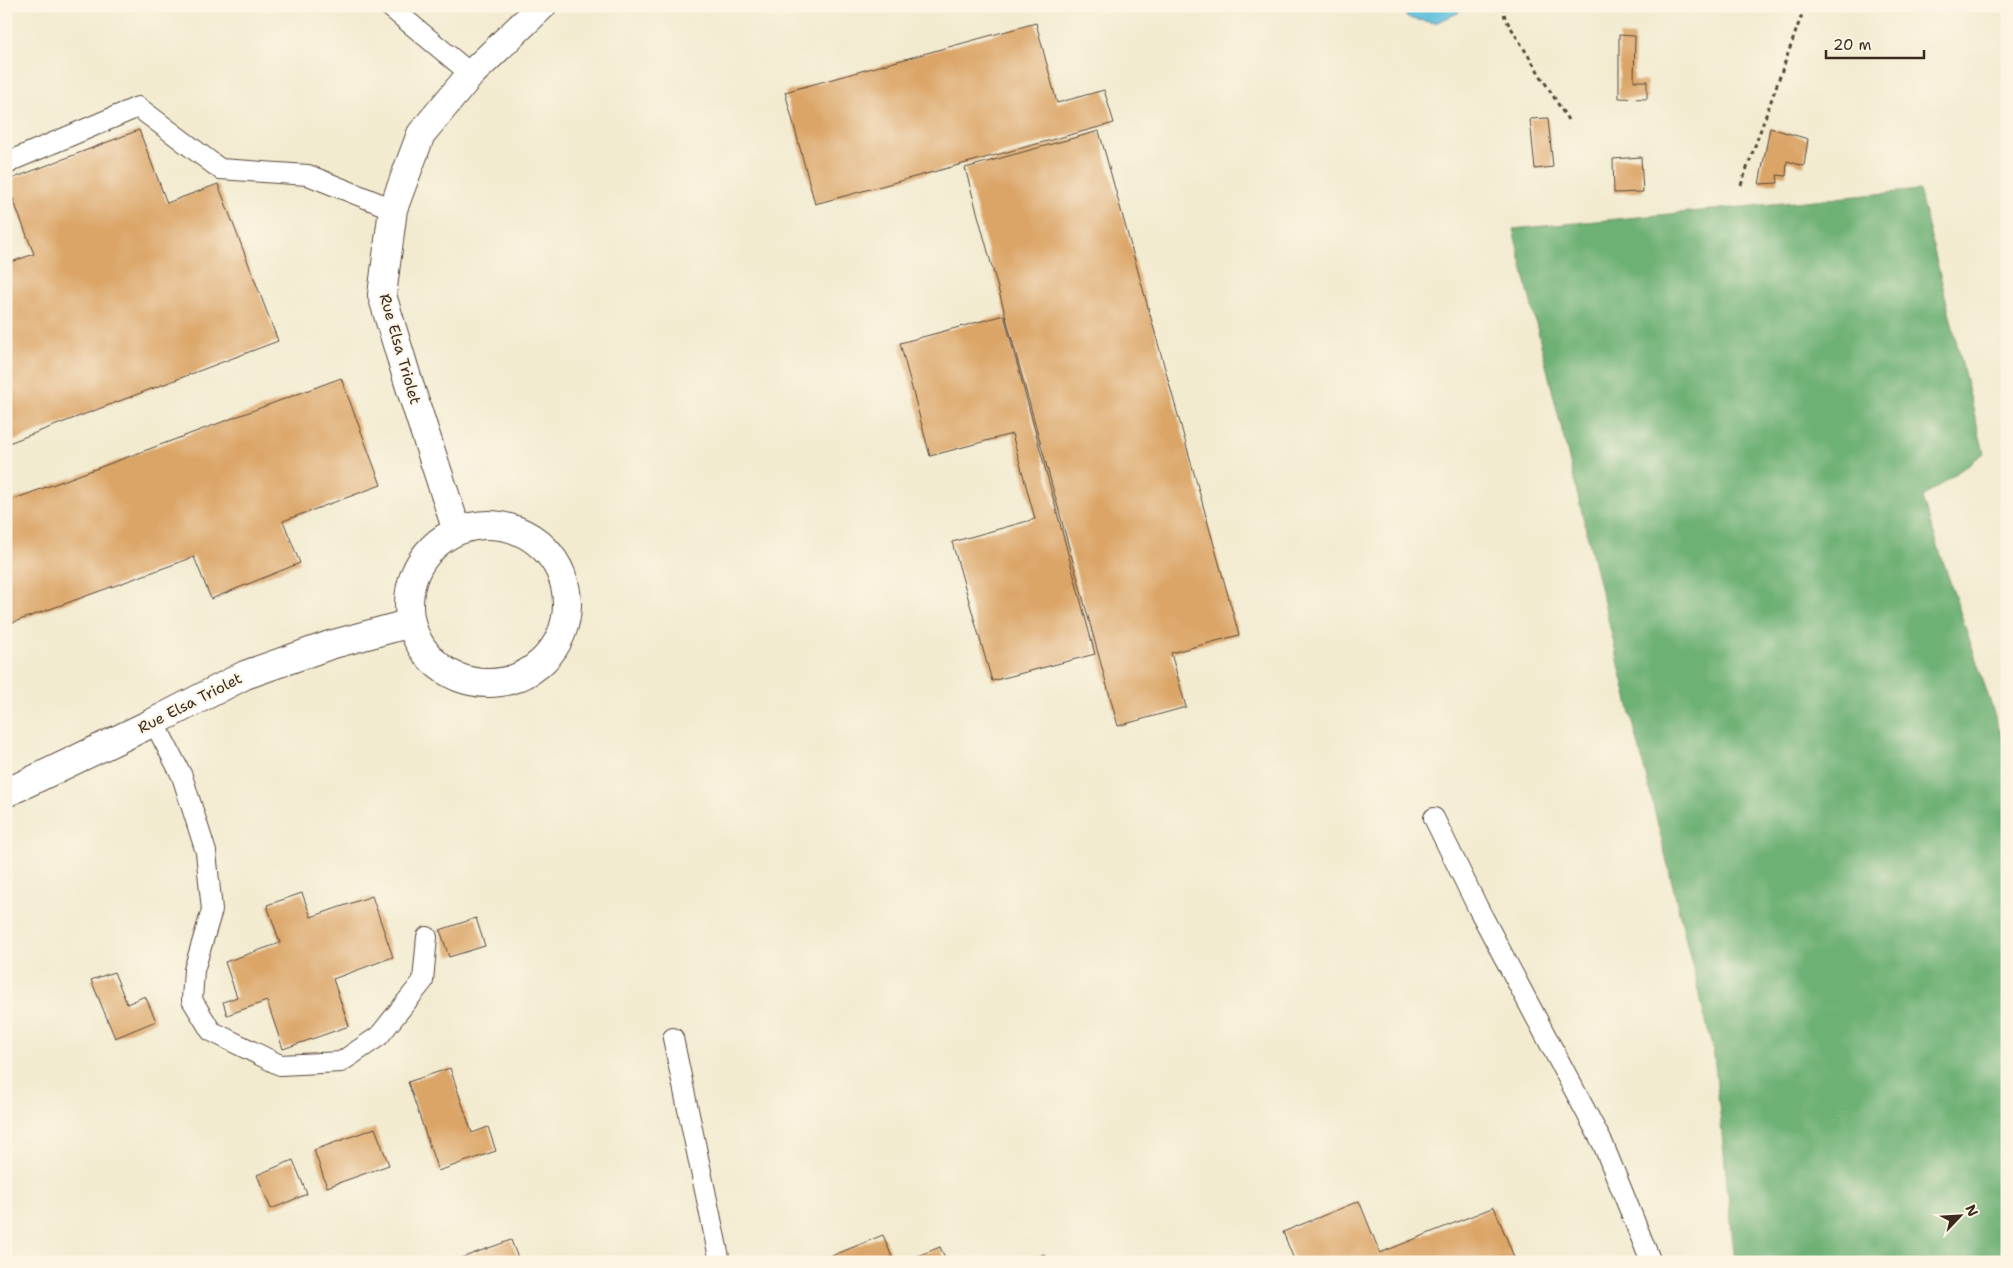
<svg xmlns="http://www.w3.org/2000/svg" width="2013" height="1268" viewBox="0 0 2013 1268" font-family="'Shantell Sans',sans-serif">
<rect width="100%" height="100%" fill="#fcf5e5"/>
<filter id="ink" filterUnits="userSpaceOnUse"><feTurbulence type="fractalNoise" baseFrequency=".02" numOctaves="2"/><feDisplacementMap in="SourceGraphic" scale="10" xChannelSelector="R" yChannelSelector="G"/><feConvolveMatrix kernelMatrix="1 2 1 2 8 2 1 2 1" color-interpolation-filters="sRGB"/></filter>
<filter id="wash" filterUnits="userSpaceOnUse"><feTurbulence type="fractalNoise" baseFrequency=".0096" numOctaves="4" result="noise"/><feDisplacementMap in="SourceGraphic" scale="20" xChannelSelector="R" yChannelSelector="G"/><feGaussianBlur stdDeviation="1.12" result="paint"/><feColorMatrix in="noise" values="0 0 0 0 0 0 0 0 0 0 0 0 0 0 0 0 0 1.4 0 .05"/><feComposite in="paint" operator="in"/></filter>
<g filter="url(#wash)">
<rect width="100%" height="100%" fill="#f2ebd0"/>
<path fill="#6eb175" stroke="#546e4a" d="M1919,190l65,263 -62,45 85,254v510h-272l-21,-207 -201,-826z"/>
<path fill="#5dbfdb" stroke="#4c747c" d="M1403,6h59l-4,7 -23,10 -28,-5z"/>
<g id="blocks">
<path fill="#dba568" d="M1036,23l21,80 47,-13 10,33 -299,81 -30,-112z
M1619,35l16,1 -1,45h13v18l-28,-1z
M1548,118l5,49 -18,2 -5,-50z
M1770,128l38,11 -4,27 -17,-5 -1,15 -9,-1 1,8 -19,1z
M139,130l28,73 51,-19 60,157 -272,103v-180l28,-10 -28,-73z
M1099,131l140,504 -68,18 15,54 -68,19 -153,-558z
M1641,157l2,35 -29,1 -1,-34z
M1004,315l91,339 -103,27 -40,-139 83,-23 -23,-85 -82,22 -30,-113z
M341,378l40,107 -98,36 17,42 -89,36 -17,-42 -188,68v-123z
M302,893l9,24 61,-21 21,61 -60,22 16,47 -66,23 -16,-48 -40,14 -4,-13 14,-5 -12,-35 55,-19 -13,-38z
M476,918l9,28 -36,11 -9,-27z
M114,972l13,32 18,-8 11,25 -41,17 -24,-58z
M450,1068l22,65 16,-6 8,24 -58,20 -30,-89z
M375,1128l14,37 -62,22 -13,-37z
M293,1160l14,34 -36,15 -14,-34z
M1359,1201l21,52 114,-46 22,55h-221l-12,-30z
M883,1235l11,27h-77z
M511,1240l7,18 -9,4h-46l-2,-4z
M940,1247l7,15h-44z
M1044,1254l4,8h-24z"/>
</g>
</g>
<g filter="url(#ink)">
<use href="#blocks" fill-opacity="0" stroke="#564739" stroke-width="1"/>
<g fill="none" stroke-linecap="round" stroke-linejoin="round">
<g stroke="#564739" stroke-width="22">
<path id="service" d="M389,6l82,68
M6,165l9,-6 123,-52 82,62 88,6 85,34
M154,722l28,54 24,76 6,58 -18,60 -2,30 19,31 69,34 61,-3 38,-26 44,-55 4,-44
M1434,818l44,90 125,236 48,118
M673,1038l47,224"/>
</g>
<g stroke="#564739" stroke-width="30">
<path id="minor" d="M409 604a79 79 0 1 1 158 0a79 79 0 1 1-158 0Z
M457,531l-48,-147 -27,-89 11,-86 28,-75 50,-60 71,-68
M6,793l148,-71 91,-47 85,-30 81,-22"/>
</g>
<path stroke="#564739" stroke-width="3" stroke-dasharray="4 4" stroke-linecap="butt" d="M1503,6l2,12 63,102
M1741,185l64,-179"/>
<use href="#service" stroke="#fff" stroke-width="20"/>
<use href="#minor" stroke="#fff" stroke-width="28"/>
</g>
</g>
<g text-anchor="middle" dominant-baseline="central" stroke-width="4" stroke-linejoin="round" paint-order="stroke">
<g font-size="15" fill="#3b2a1e" stroke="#fcf5e5">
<text transform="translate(400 349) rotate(74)">Rue Elsa Triolet</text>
<text transform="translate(190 703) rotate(-27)">Rue Elsa Triolet</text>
</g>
</g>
<rect width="2013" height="1268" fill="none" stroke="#fcf5e5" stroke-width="25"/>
<g transform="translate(1960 1216) rotate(65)" stroke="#fcf5e5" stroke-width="4" paint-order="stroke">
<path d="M0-4L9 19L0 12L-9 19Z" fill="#3b2a1e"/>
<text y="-8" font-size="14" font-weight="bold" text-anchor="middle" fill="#3b2a1e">N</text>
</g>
<path d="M1826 50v8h98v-8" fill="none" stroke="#3b2a1e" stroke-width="2.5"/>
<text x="1833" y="50" font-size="15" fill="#3b2a1e" stroke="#fcf5e5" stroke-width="4" paint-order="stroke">20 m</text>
</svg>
